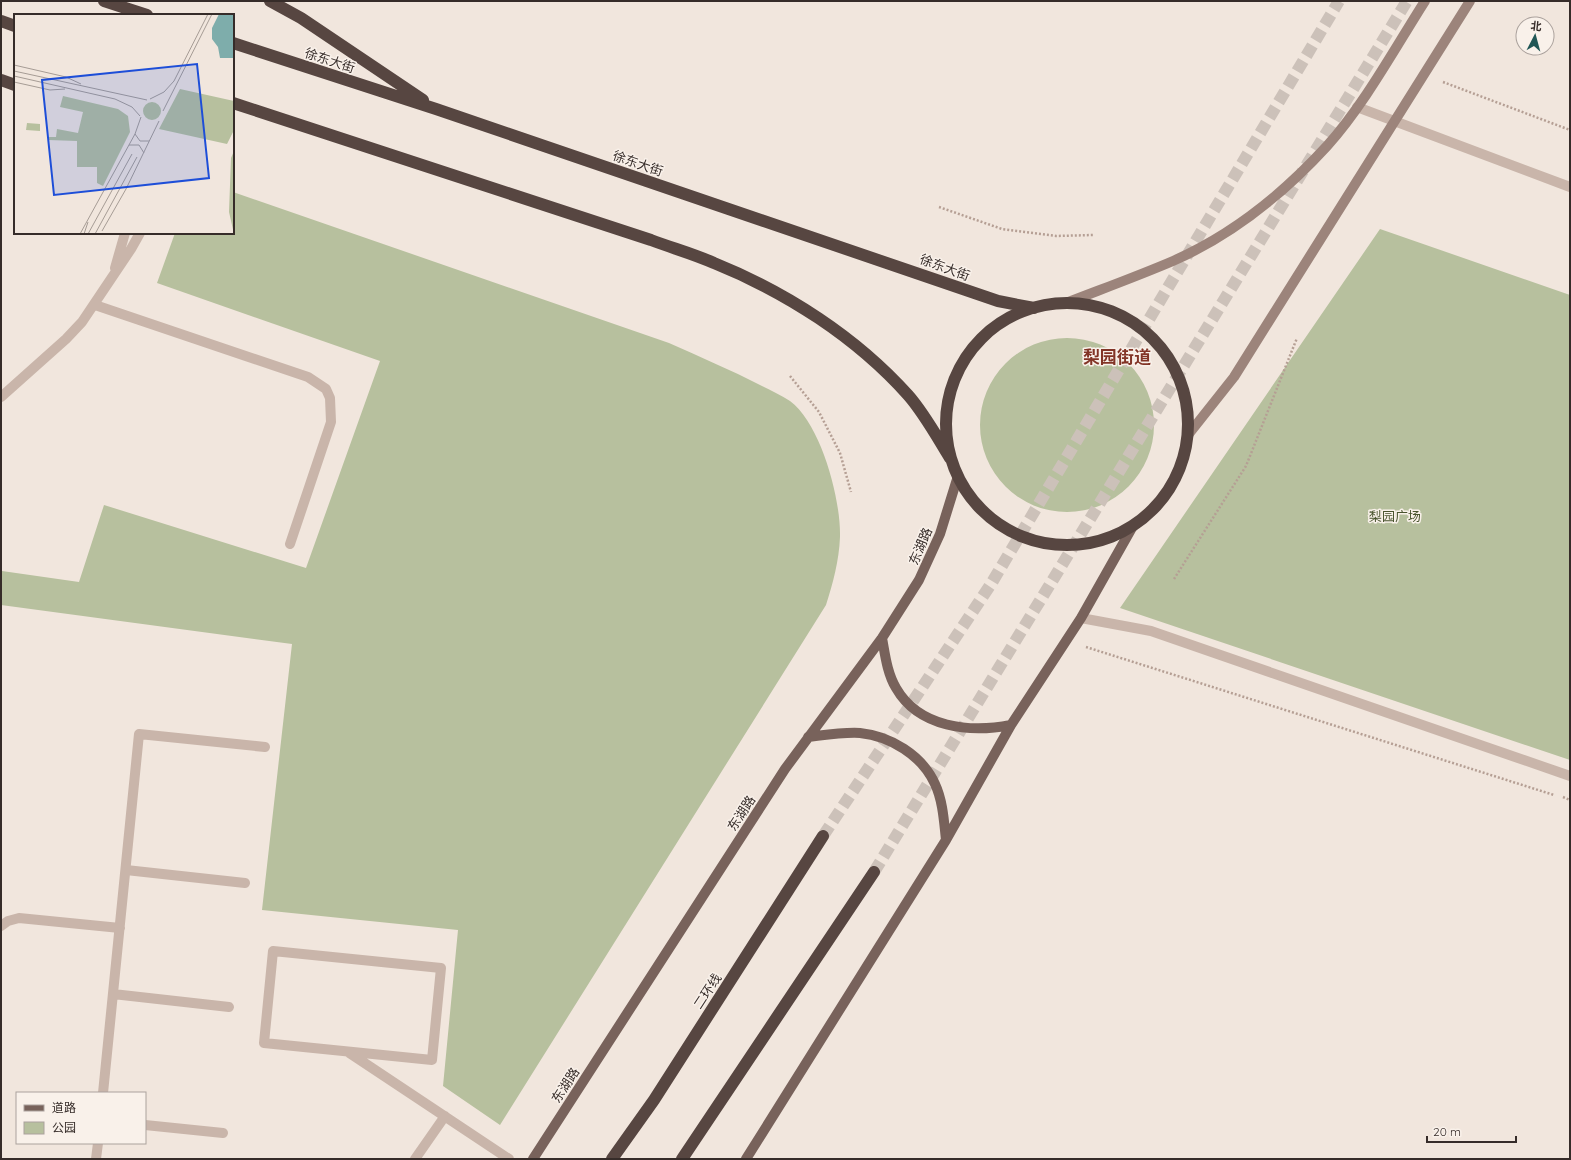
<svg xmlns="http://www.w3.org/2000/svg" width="1571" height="1160" viewBox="0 0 1571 1160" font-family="Quicksand,'Noto Sans SC',sans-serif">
<rect width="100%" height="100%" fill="#f1e6dd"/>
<path fill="#b7c09e" d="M233,192l436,151c31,14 62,27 91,42 10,5 21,10 30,16 31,23 51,98 50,136 -1,24 -7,46 -14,68l-326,520 -57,-39 15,-156 -196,-20 30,-266 -291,-39 1,-34 77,11 25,-77 202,63 74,-207 -223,-78 18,-50h58z
M1380,229l190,66v465l-450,-152z
M980 425a87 87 0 1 1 174 0a87 87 0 1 1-174 0Z"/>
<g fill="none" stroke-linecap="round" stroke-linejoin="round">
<path stroke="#ccc1b9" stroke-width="12" stroke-dasharray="12 6" stroke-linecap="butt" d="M823,836l168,-252 348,-583
M874,872l533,-871"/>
<path stroke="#b59f94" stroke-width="2.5" stroke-dasharray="2 2" stroke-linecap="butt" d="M1443,82l127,48
M939,207l63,22 54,7 37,-1
M790,376l29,36 21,41 11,39
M1174,579l72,-113 51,-128
M1086,647l468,148
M1563,797l7,3"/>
<path stroke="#c9b5aa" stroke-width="10" d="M115,268l10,-35
M95,305l213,72 18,12 4,9 1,24 -41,122
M1,397l65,-58 16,-17 49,-73 9,-16
M126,870l119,13
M1,926l7,-5 11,-3 101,10
M273,951l168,17 -9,92 -168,-17z
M113,994l116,13
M348,1052l161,107
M103,1093l36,-359 126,13
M145,1125l78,8
M96,1159l2,-16
M415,1159l30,-43"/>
<path stroke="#c9b5aa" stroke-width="10" d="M1357,107l213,80
M1081,618l70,13 419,145"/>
<path stroke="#9c847b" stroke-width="10" d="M1066,303c36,-14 72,-27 107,-42 59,-26 111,-68 154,-115 37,-41 68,-98 98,-145
M1188,435l46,-58 236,-376"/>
<path stroke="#78625b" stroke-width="10" d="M882,638c3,16 5,35 14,50 23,40 74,45 115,37
M808,737c17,-2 35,-5 52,-4 30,3 62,22 75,51 8,17 9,38 11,56
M533,1159l252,-390 97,-131 37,-58 21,-46 18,-58
M746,1159l200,-319 65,-115 70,-107 52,-92"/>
<path stroke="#574641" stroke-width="12" d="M104,1l43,14
M270,1l31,17 122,82
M1,21l14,5
M233,43l203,66 562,192 36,7
M1,80l14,5
M233,103l418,137c21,8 43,14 63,23 72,29 142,74 194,132 16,18 29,42 42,63
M946 424a121 121 0 1 1 242 0a121 121 0 1 1-242 0Z
M612,1159l42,-59 169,-264
M682,1159l192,-287"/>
</g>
<g text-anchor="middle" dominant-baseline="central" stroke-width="3" stroke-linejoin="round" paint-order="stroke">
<g font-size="13" fill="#362c29" stroke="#f9f1ea">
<text transform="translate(330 60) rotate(18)">徐东大街</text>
<text transform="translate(638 163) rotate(19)">徐东大街</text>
<text transform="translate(945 267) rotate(20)">徐东大街</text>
<text transform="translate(920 546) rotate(-67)">东湖路</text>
<text transform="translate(741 813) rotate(-57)">东湖路</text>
<text transform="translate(707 991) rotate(-57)">二环线</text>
<text transform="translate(565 1085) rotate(-57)">东湖路</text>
</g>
<g font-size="13" fill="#49542e" stroke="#f9f1ea">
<text x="1395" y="516">梨园广场</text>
</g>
<g font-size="17" font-weight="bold" fill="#823426" stroke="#f9f1ea">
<text x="1117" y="356">梨园街道</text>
</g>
</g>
<g transform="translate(14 14)">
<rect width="220" height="220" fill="#f1e6dd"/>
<path d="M166,75l54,12v29l-7,14 -68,-15zM49,82l55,13 10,7 2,16 -27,54 -6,-3v-16h-20v-26l-29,-1v-3h8l1,-8 21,4 5,-21 -23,-5zM129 97a9 9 0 1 1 18 0a9 9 0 1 1-18 0ZM13,109l13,1v7l-14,-1zM220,137v83l-5,-22 2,-54z" fill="#b7c09e"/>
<path d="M205,0h15v44h-14l-2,-11 -6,-8v-11z" fill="#7eadab"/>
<path fill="none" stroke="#a69c95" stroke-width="1" d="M0,51l52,12 15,7M0,57l133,29M0,62l101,23 17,8 8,9M0,68l36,8 15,-1M136,85l14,-7 10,-11 34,-67M149,97l49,-97M121,120l5,7h9M115,131h10l5,8M88,217l24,-42 33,-68M66,220l55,-100 6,-17M70,220l4,-12M74,220l44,-80M81,220l42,-77"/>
<path fill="#1d4ed8" fill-opacity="0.15" stroke="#1d4ed8" stroke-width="2" d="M183,50l12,114 -155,17 -12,-115z"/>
<rect width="220" height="220" fill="none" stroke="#362c29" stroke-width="2"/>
</g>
<rect width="1571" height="1160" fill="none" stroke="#362c29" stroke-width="4"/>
<rect x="16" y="1092" width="130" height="52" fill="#f9f1ea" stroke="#aba29d"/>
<rect x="24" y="1105" width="20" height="6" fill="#78625b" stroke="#aba29d"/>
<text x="52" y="1112" font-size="12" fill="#362c29">道路</text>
<rect x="24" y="1122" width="20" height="12" fill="#b7c09e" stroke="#aba29d"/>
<text x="52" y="1132" font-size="12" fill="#362c29">公园</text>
<g transform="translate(1535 36) rotate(6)"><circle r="19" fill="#f9f1ea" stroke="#aba29d"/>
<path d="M0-3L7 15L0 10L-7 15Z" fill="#205655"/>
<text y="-6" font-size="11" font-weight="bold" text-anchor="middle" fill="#362c29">北</text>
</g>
<path d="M1427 1136v6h89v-6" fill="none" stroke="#362c29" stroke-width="2"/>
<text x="1433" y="1136" font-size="12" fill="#362c29" stroke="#f9f1ea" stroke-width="3" paint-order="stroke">20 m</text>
</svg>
